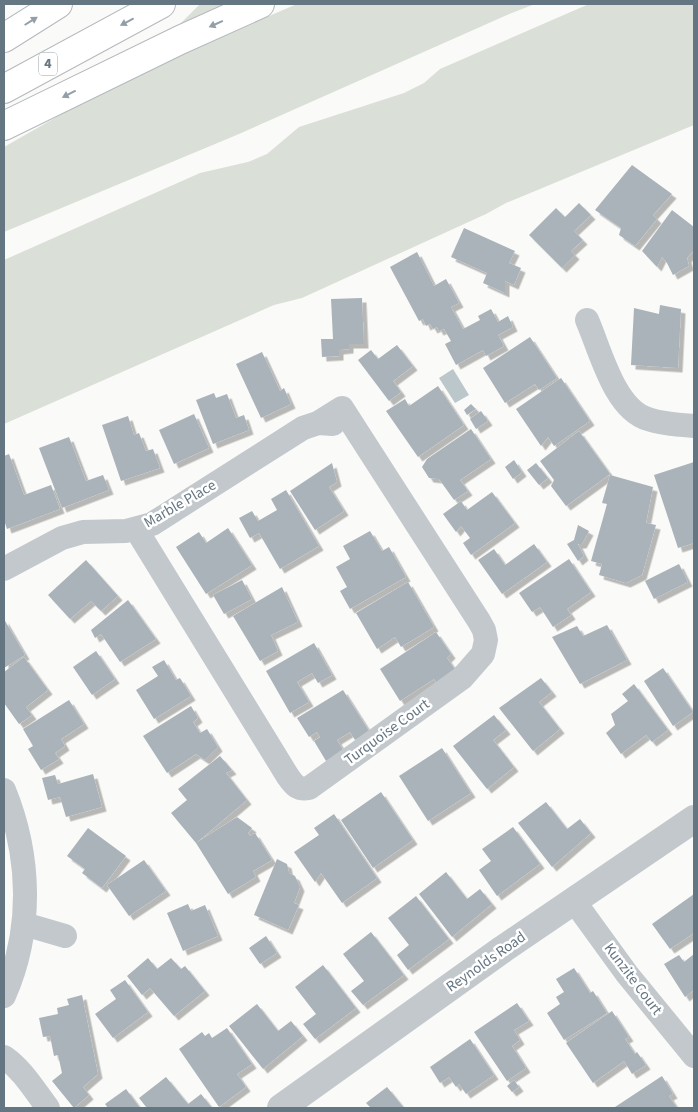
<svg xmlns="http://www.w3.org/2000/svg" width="698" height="1112" viewBox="0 0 698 1112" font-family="'Source Sans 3',sans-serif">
<defs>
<filter id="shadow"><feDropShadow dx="4.5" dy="4.5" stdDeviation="0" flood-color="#0004"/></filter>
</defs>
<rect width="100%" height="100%" fill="#fafaf8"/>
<path fill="#dadfd7" d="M200,4h46l-71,25z
M297,4h238l-28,11 -268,119 -235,98v-85l121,-69z
M589,4h105v121l-188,78 -20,11 -184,84 -28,7 -270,119v-164l196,-87 48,-11 19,-8 32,-27 105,-34 20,-10 16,-14z"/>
<path fill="#bbc7cb" d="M453,369l16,26 -14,8 -16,-25z"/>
<path fill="#aab3b9" filter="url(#shadow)" d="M632,165l40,29 -19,21 4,4 -22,27 -16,-11 2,-7 -26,-18z
M579,203l12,12 -17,16 9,9 -12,11 4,4 -13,13 -33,-33 27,-27 9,9z
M672,210l22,17v23l-7,8 2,8 -16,9 -6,-12 -5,-6 -5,10 -15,-16z
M464,228l51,23 -6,12 12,5 -7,17 -9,-4v12l-22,-10 4,-10 -36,-16z
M417,252l17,34 12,-7 13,24 -8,4 12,22 17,-9 -2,-4 13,-7 7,13 10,-6 5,11 -15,8 6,11 -18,10 -3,-6 -27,15 -11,-21 6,-3 -7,-12 -5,2 -2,-4 -4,2 -3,-5 -4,2 -3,-7 -4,2 -29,-54z
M362,298l2,46h-15v5l-10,1v6l-17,1 -1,-18h12l-2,-40z
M660,305l21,4 -3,59 -47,-3 3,-57 25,6z
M530,337l27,41 -18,12 -4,-6 -30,19 -22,-35z
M397,345l16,21 -20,15 8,11 -12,9 -31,-41 13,-10 7,9z
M262,352l18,39 4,-3 7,16 -30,14 -25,-54z
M561,378l29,43 -36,25 -6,-9 -7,9 -25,-37z
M438,386l26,39 -46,32 -32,-46 19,-12 4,7z
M214,393l2,5 11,-4 9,24 8,-3 5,15 -36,14 -17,-44z
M471,404l5,5 -9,6 -3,-5z
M481,411l7,10 -12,8 -6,-10z
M194,414l15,34 -35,16 -15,-34z
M128,416l6,19 5,-2 7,18 7,-2 7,19 -39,13 -19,-56z
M471,429l20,30 -31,21 8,11 -14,9 -15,-21 -10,-1 -7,-11 5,-8z
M579,431l31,43 -44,32 -15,-20 3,-6 -14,-19z
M69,437l17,44 17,-6 6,15 -47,18 -23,-60z
M9,454l15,41 27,-10 9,24 -53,20 -3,-9v-64z
M514,460l8,12 -9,7 -8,-12z
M694,462v81l-16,5 -24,-73z
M332,463l5,19 -8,5 15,24 -29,19 -25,-39z
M536,463l12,15 -9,7 -12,-15z
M610,475l43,12 -7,36 10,2 -14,50 -16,8 -27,-8 3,-11 -11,-3 16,-57 -5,-1z
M286,490l33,56 -39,23 -21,-36 -9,5 -11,-20 13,-7 6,10 19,-11 -6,-11z
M492,492l23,31 -44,32 -8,-12 7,-5 -9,-12 -5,6 -13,-18 18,-13 6,9z
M578,525l11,6 -7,13h-4l6,12 -6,5 -11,-17 7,-4z
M228,528l24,37 -46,29 -30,-47 23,-15 7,11z
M370,531l12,20 7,-4 17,30 -56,32 -10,-18 7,-4 -11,-20 14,-8 -7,-13z
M534,544l13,18 -45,32 -24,-34 16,-11 11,16z
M569,559l22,33 -24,17 4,6 -18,12 -13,-20 -8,5 -13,-19z
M86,560l32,36 -17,15 -10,-10 -21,18 -22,-24z
M679,564l9,18 -34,17 -9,-18z
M242,580l10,19 -28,15 -11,-19z
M408,582l26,45 -33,20 -6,-10 -18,12 -21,-36z
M282,587l16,35 -27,13 7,16 -18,10 -27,-45z
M128,600l28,39 -36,23 -19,-28 -6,4 -4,-8z
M4,619l21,36 -21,13z
M607,625l20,35 -47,24 -28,-47 25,-11 6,10z
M436,632l15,22 -4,4 12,17 -19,13 -6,-9 -34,22 -20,-32z
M314,643l18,32 -14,8 -6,-10 -15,9 12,20 -19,11 -24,-42z
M96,651l19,28 -23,16 -19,-28z
M24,657l24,33 -22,17 6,8 -13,9 -15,-21v-31z
M164,660l12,20 4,-2 11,18 -37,23 -18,-29 22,-14 -6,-9z
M663,668l30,44 -20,14 -29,-45z
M541,678l11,14 -13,10 21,27 -27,22 -34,-43z
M634,684l34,46 -16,12 -6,-7 -25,19 -15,-21 9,-8 -4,-11 17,-13 -6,-7z
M343,690l26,41 -14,9 -5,-8 -13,8 6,10 -17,11 -12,-20 6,-4 -3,-5 -8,5 -12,-19z
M69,700l15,24 -23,15 4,7 -10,7 4,6 -18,11 -13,-21 5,-3 -10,-17z
M191,706l7,12 -5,4 7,11 7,-4 11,18 -13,13 -9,-6 -29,19 -24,-37z
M494,715l12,15 -13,10 21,27 -27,22 -34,-43z
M442,748l29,45 -43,28 -29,-45z
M220,756l12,14 -6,3 21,27 -51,43 41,-26 15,11 -4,5 2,3 5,-3 17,27 -19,11 3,6 -28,17 -32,-51 -25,-30 16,-13 -9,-11z
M93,774l9,33 -36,10 -6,-20 -12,3 -6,-22 13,-3 3,9z
M381,792l32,48 -40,28 -32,-48z
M546,802l21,27 13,-10 11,14 -39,34 -34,-44z
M334,814l43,64 -35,25 -21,-30 -6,9 -21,-30 25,-17 -5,-7z
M513,827l27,37 -43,32 -18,-26 12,-9 -9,-12z
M88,828l38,28 -24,32 -20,-15 3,-4 -18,-13z
M277,859l10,5 2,9 6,3 5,11 -6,16 5,2 -11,25 -34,-15z
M144,860l22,31 -37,25 -22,-31z
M446,872l21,27 13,-10 12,15 -40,33 -33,-43z
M694,894v39l-24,16 -18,-25z
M416,896l33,43 -41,31 -11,-15 12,-10 -21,-27z
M188,904l3,7 14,-6 13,31 -35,15 -16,-38z
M371,932l33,43 -41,30 -12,-14 13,-10 -21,-27z
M266,936l11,17 -17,11 -11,-16z
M694,954v36l-9,7 -21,-33 15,-9 5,7z
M148,958l9,11 14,-11 10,11 4,-3 20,25 -31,25 -24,-28 -8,7 -15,-19z
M323,965l33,43 -41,31 -12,-15 13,-10 -21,-27z
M574,968l16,25 3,-2 14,22 -43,27 -17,-27 13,-9 -4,-7 8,-5 -8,-13z
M125,980l23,32 -35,26 -18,-24 21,-15 -6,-9z
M82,995l16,79 -15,13 6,8 -15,13 -22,-27 10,-8 -4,-18 -4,1 -4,-20 -7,1 -4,-19 19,-4 -1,-6 12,-3 -2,-6z
M517,1003l12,18 -15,9 6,10 -8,6 14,22 -19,13 -33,-49z
M257,1004l21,27 13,-10 12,15 -40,33 -34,-43z
M612,1011l17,26 -4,2 10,15 2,-2 9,13 -14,9 -8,-13 -31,22 -27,-40z
M227,1028l25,36 -15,10 9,13 -27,20 -40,-58 23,-17 3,4 4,-3 3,5z
M470,1039l24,36 -28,19 -7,-10 -3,3 -7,-10 -9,6 -10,-16z
M662,1076l11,18 -4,2 8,12h-61l-1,-1z
M166,1077l22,27 13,-10 11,14h-65l-8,-10z
M514,1080l5,7 -7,5 -5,-6z
M387,1087l17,21h-33l-5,-5z
M126,1089l14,19h-32l-3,-4z"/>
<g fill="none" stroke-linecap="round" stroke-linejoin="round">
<g stroke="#b4b9bd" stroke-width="30">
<path id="motorway" d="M4,38l54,-34
M4,89l157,-85
M4,126l176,-86 80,-36"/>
</g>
<path stroke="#c3c8cc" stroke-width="24" d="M587,320c13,29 27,89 61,99 14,5 32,6 46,7
M136,529l151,246c7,10 10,15 22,13l153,-110 21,-24 3,-14 -2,-10 -5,-9 -137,-213 -24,15
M4,569l58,-31 21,-6 43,-1 26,-7 151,-96 15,-5 15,1
M4,790c27,66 29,140 0,206
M574,901l53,73 67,82
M24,924l41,12
M4,1057c18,12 31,34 44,51"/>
<path stroke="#c3c8cc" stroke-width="28" d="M281,1108l222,-159 191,-130"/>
<use href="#motorway" stroke="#fff" stroke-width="28"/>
</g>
<defs><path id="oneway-solid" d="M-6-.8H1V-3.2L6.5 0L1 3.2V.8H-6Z" transform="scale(1.25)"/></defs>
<g fill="#939fa8">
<use href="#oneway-solid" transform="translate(31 21) rotate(-32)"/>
<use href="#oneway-solid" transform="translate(127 22) rotate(152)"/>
<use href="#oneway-solid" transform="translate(216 24) rotate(156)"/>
<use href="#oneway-solid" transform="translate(69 94) rotate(153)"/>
</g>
<g text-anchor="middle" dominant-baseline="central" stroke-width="5" stroke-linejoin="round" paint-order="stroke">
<rect fill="#fff" stroke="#939fa8" stroke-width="1" x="39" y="52.5" width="18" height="23" rx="4"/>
<g font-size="14" font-weight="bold" fill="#657683">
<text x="48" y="64">4</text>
</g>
<g font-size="15" fill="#657683" stroke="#fff">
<text transform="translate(180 504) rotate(-30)">Marble Place</text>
<text transform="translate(387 732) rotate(-36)">Turquoise Court</text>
<text transform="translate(486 962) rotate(-35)">Reynolds Road</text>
<text transform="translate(633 979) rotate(53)">Kunzite Court</text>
</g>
</g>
<rect width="698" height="1112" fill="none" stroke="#657683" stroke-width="10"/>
</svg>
